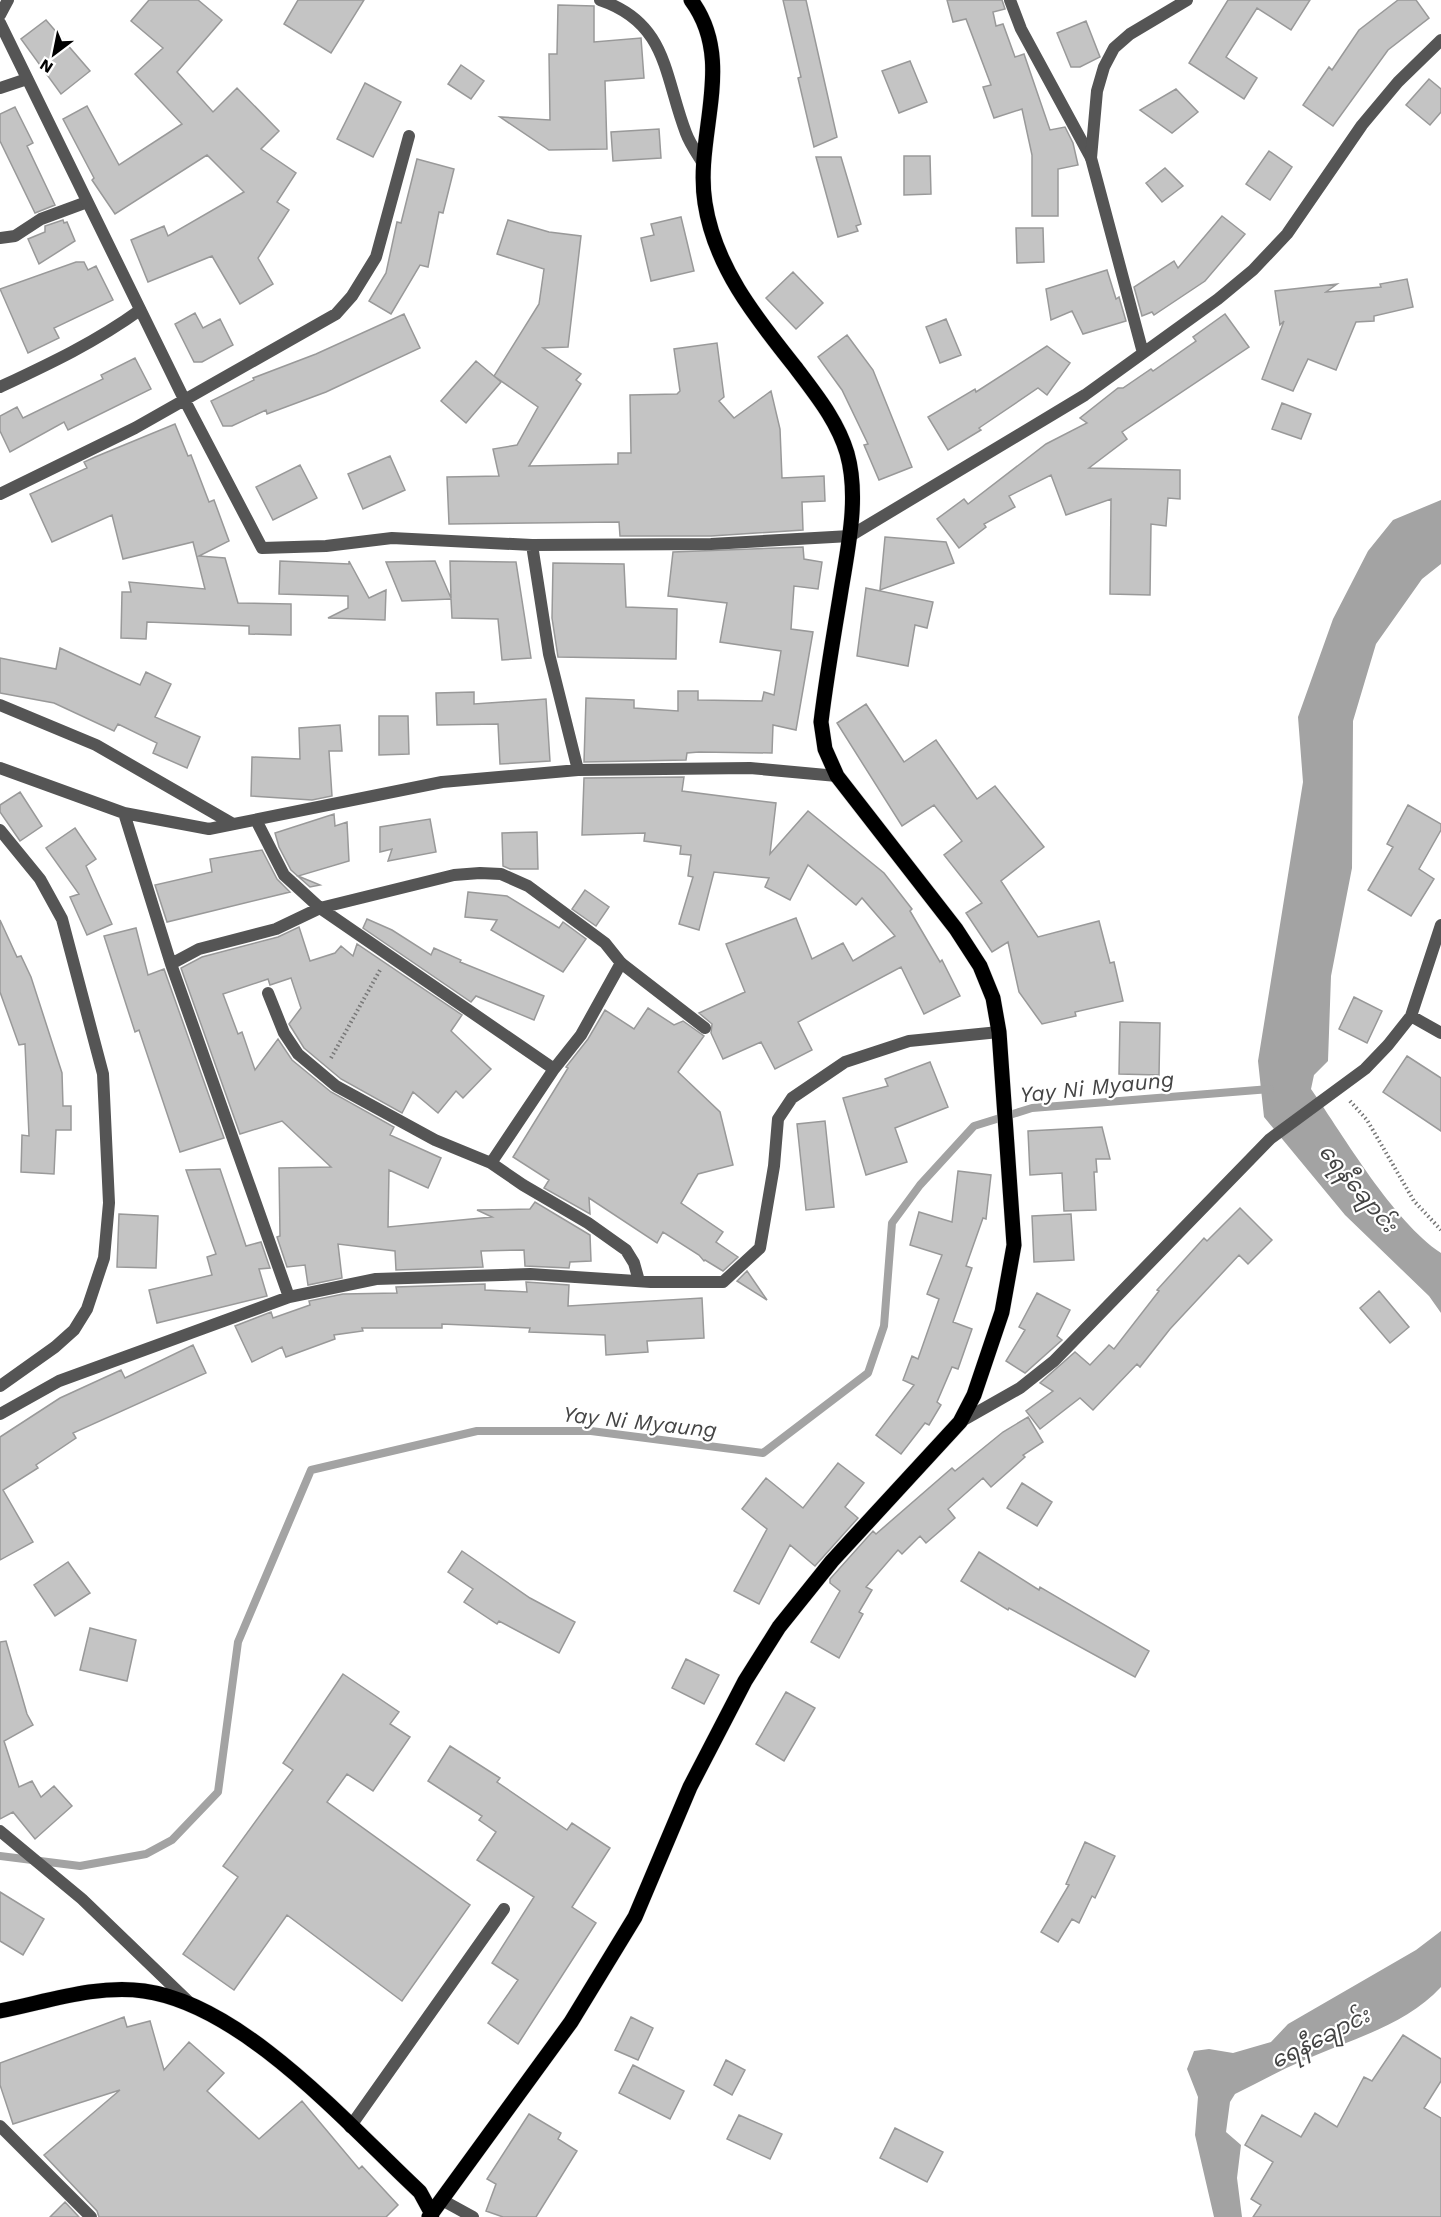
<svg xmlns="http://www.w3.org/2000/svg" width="1441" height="2217" viewBox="0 0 1441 2217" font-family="'Work Sans','Noto Sans Myanmar',sans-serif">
<rect width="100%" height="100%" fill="#fff"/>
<path fill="#a3a3a3" d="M1441,500v64l-19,15 -46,65 -23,77 -1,147 -21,108 -3,85 -14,14 -3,14c34,49 82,132 130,164v60l-12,-17 -84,-81 -81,-98 -6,-56 45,-279 -5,-65 35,-98 35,-68 25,-31z
M1441,1931v56c-36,39 -92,53 -139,74 -23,10 -45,22 -67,33l-5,8 -4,30 15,13 -4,33 5,39h-28l-19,-82 3,-38 -11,-28 7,-18 15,-2 24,4 38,-11 17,-18 128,-74z"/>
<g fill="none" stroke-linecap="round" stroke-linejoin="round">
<path stroke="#a3a3a3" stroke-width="8" d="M0,1856l80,10 66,-12 26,-14 46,-48 20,-150 73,-172 166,-39h114l172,22 105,-80 16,-47 8,-103 28,-38 54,-59 58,-18 238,-19"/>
</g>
<path fill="#c4c4c4" stroke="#999" stroke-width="1.5" d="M149,0h49l24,20 -45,52 36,40 24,-24 42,43 -18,18 35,24 -19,29 12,8 -31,48 15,26 -33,20 -28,-48 -64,26 -17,-42 33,-14 4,10 76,-44 -37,-37 -92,59 -23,-34 2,-2 -31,-59 24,-13 32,59 63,-41 -47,-50 28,-26 -32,-27z
M298,0h66l-33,53 -47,-29z
M783,0h23l31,137 -23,10 -16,-69 3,-1z
M947,0h55l3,9 -12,3 3,14 7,-2 12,33 9,-3 26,76 15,-3 8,16 5,22 -20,4v47h-26v-61l-10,-46 -28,9 -11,-31 8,-2 -25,-66 -13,3z
M1228,0h82l-19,30 -34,-22 -31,49 31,21 -13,21 -55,-36z
M1398,0h18l13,18 -41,32 -55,76 -30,-21 26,-38 3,3 27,-40z
M558,5l36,1v36l47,-4 3,40 -39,3 2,68 -58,1 -49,-33 50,3 -1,-66h8z
M46,20l44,51 -29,23 -40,-55z
M1086,21l14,36 -20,10h-9l-14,-34z
M910,61l17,41 -28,11 -17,-42z
M461,65l23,16 -13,18 -23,-15z
M1429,79l12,10v23l-11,13 -24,-20z
M365,83l36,19 -28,55 -36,-18z
M1176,89l22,23 -26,21 -32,-23z
M15,107l18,36 -6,3 28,59 -20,8 -35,-72v-27z
M659,129l2,29 -48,3 -2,-29z
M1269,151l23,16 -22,33 -24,-16z
M904,156h26l1,38 -27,1z
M816,157h25l20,67 -5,2 2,5 -20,6z
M417,159l37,10 -11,44 -4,-1 -11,55 -8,-2 -29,49 -22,-13 17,-28 11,-51 4,1z
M1165,168l18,18 -21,16 -16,-19z
M1222,216l23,18 -40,47 -51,34 -2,-3 -10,4 -8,-29 40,-26 4,7z
M681,217l13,54 -43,10 -10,-43 13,-3 -3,-11z
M63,220l1,3 3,-1 8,19 -36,23 -11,-25 17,-7v-6z
M508,220l41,12 32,4 -13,111 -25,1 38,26 -5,6 5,4 -52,82 89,-2v-11h13l-1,-58 47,-1 3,-3 -6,-42 43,-6 7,54 -5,4 15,17 37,-27 9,38 2,49 42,-2 1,25 -23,1 1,28 -92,6h-91l-1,-14 -170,2 -2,-47 52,-1 -6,-27 24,-4 21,-38 -44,-31 45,-72 5,-35 -47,-15z
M1016,228h27l1,34 -27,1z
M76,262h8l4,8 8,-4 17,34 -59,28 5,10 -31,15 -28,-64z
M1107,270l9,29 3,-2 7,24 -43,13 -11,-23 -21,9 -5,-31z
M793,272l30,31 -27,26 -30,-31z
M1407,279l6,28 -39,9v5l-18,1 -20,48 -28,-11 -15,32 -31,-12 22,-58 -4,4 -5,-34 62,-7 -11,8 55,-5 -1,-3z
M195,313l8,15 17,-9 13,26 -31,17h-8l-19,-38z
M404,314l16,34 -94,44 -59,22 -1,-4 -34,16h-9l-12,-25 43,-21 -1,-2 63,-24z
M1225,314l24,33 -127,85 5,7 -38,29 91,2v29l-12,-1 -2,28 -15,-2 -1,71 -40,-1 1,-95 -45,16 -15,-40 -42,21 6,11 -31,17 2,3 -27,21 -22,-29 27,-20 4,5 78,-60 41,-21 -7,-5 38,-30h5l28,-19 2,2 43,-30 -3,-4z
M946,319l15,36 -21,8 -14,-36z
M847,335l26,35 39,97 -33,13 -15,-35 4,-1 -26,-54 -24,-33z
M1047,346l23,17 -23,32 -9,-7 -59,40 2,2 -33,20 -20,-33 47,-28 1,3z
M135,358l16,31 -83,41 -4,-8 -54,30 -10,-21v-15l17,-9 6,11 80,-39 -2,-4z
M476,361l25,21 -35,41 -25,-22z
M1282,403l29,11 -10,25 -29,-10z
M175,424l13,32 3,-1 18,47 5,-2 15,41 -30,15 26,2 13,45 53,1v31l-42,-1v-8l-102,-4 -1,17 -25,-1 1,-46h9l-2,-10 76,7 -12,-47 -70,17 -11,-44 -60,27 -22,-48 57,-26 -3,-6 11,-5z
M390,456l15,34 -42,19 -15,-35z
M300,465l17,33 -44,22 -17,-33z
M885,537l61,5 8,21 -74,27z
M803,547l1,12 18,3 -4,27 -24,-3 -3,43 22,3 -17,98 -23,-5 -1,28 -73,-1 -12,1 -1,7 -102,2 2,-64 48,2v8l44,3v-20h20v9l64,1 2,-9 10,3 7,-44 -61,-9 7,-39 -59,-7 5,-44z
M280,561l69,3v-3l20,37 17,-8 -1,30 -57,-2 20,-10v-12l-69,-2z
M435,561l16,37 -1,-37 66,1 15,96 -29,2 -4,-41 -46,-1 -1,-19 -49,2 -16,-39z
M553,563l71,1 2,43 51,2 -1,50 -118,-2 -6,-39z
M866,588l67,14 -6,26 -12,-3 -7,41 -51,-10z
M60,648l80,37 6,-13 25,12 -16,33 45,20 -13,31 -34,-15 4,-10 -39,-19 -4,7 -60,-28 -54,-10v-35l56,11z
M474,692v12l72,-5 4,62 -50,3 -2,-40 -61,1 -1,-32z
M866,704l38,58 32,-22 41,59 18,-13 49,61 -43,34 37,56 61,-16 11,42 4,-1 9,39 -48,11 1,4 -34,8 -23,-32 -11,-50 -16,10 -26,-39 16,-10 -38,-48 18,-14 -28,-36 -32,21 -65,-103z
M379,716h29l1,38 -30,1z
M340,725l2,26h-13l3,45 -20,4 -61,-4 1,-39 48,2 -1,-31z
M684,777l-2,14 94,12 -6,51 38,-43 76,62 28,36 -2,2 30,51 2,-2 18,36 -36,18 -23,-47 -103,55 14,28 -37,19 -14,-27 -38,17 -12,-26 1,-9 -13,-11 46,-21 -19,-48 70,-26 16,41 31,-16 10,18 42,-25 -33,-38 -6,7 -48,-40 -18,35 -25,-13 4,-9 -55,-6 -15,58 -20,-6 14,-47 -5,-1 3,-21 -11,-1 1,-8 -37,-5 1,-8 -63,2 2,-57z
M20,792l22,34 -22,15 -20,-29v-7z
M1408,805l33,19v6l-22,39 15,10 -23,37 -43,-26 25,-43 -6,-3z
M334,814l1,12 12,-4 2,39 -51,15 22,9 -10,2 -19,-17 -12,-23 -4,-14z
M430,819l6,33 -48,9 4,-12 -12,3v-25z
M75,828l21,31 -10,7 26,58 -25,11 -17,-38 9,-3 -33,-46z
M537,832l1,37h-28l-7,-3 -1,-33z
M262,850l15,29 13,13 -123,30 -12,-37 57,-13 -2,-13z
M585,890l24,17 -13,19 -24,-17z
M468,892l39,4 52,32 4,-6 23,17 -23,33 -72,-42 6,-10 -32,-3z
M367,919l25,11 39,25 3,-7 27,12 -1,2 84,34 -10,24 -58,-24 -5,6 -108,-74z
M0,920l17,37 4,-1 10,21 31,96 1,33h8v24h-15l-2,44 -33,-2 1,-37 7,1 -4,-92 -6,1 -19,-53z
M299,927l11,34 25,-8 6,-7 12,10 4,-12 105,71 -11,16 40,38 -28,29 -7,-7 -18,22 -25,-21 -11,21 -61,-34 -37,-31 -15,-24 12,-16 -10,-30 -21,7 -2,-6 -45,15 15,40 4,-2 13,38 23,-31 14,21 39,32 63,35 -4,8 51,23 -13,30 -39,-18 -1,57 104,-10 -15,-7 53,-1 5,-7 55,33 1,26 -21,1 -1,6 -44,-2 -1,-16 -43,1 2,16 -87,3 -1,-19 -57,-7 4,34 -34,7 -3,-20 -18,2 -10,-30 3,-1 -1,-68 52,-1 -49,-46 -42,13 -59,-166 21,-11 76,-20z
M136,928l12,47 16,-6 60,169 -44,14 -41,-122 -4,2 -31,-96z
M1354,997l28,14 -15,32 -28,-14z
M648,1008l26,17 9,-4 21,15 -26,36 42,40 13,53 -35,9 -17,29 42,29 -7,10 22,15 -15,14 -18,-11 -1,1 -5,-6 -36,-23 -6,11 -68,-45 1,16 -46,-26 5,-8 -36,-23 55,-89 -2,-1 22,-28 17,-29 29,19z
M1120,1022l40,1 -1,52 -40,-1z
M1407,1056l34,22v53l-58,-39z
M930,1062l18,45 -53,21 12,34 -41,13 -23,-77 45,-12 -3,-7z
M825,1121l9,86 -28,3 -9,-86z
M1102,1127l8,32h-14l1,13h-3l2,38 -32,1 -2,-38 -32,2 -2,-44z
M220,1169l26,77 15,-4 9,26 -11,1 8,27 -110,27 -8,-33 63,-15 -5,-18 9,-3 -30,-84z
M958,1171l33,4 -5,44 -3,-1 -17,48 6,2 -19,54 19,7 -14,40 -6,-2 -15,35 4,3 -12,20 -4,-2 -24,31 -25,-19 38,-50 -11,-5 9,-24 6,3 21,-60 -12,-5 15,-39 -32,-10 9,-33 33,10z
M1240,1208l32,32 -24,24 -9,-9 -69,74 -30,38 -3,-3 -44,46 -13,-12 -40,31 -14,-18 27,-20 -13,-8 35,-31 15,13 19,-20 5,4 45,-58 -2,-1 47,-52 3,3z
M119,1214l39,2 -2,52 -39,-1z
M1071,1214l3,46 -40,2 -2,-46z
M747,1271l20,29 -30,-19z
M526,1282l43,3 -1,21 134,-8 2,40 -57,3 1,11 -42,3 -1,-20 -76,-3 1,-4 -88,-4v4h-80l1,3 -29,4 1,4 -49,18 -4,-10 -30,15 -17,-36 36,-14 2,6 37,-13 -1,-4 34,-7 54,-1 -1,-6 89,-3v6l42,2z
M1379,1291l30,36 -19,16 -30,-35z
M1037,1293l33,17 -13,26 5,4 -37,33 -19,-12 19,-31 -6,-3z
M193,1345l13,28 -133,60 3,5 -40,27 2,3 -35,22 30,52 -33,18v-123l60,-39 61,-28 4,8z
M1028,1417l15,25 -20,13 2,2 -34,30 -8,-9 -35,31 7,9 -29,25 -6,-7 -18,18 -4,-4 -32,37 6,3 -13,22 4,2 -24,44 -28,-16 29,-51 -10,-8v-4l43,-48 3,3 76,-66 3,3 48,-39z
M838,1463l26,20 -19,24 13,11 -43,48 -25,-21 -31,59 -25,-13 33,-62 -25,-20 24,-31 37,30z
M1022,1483l30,19 -15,24 -30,-18z
M462,1551l68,47 45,24 -16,31 -60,-32 -2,3 -33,-22 9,-13 -25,-17z
M979,1552l60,38 1,-3 109,64 -14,26 -126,-69 -1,2 -47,-29z
M68,1562l22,31 -35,23 -21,-31z
M90,1628l46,12 -9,41 -47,-11z
M6,1641l21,73 6,11 -29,16 15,46 13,-6 9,16 13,-11 18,20 -37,33 -22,-27 -13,7v-177z
M686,1659l33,16 -15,29 -32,-16z
M343,1674l56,38 -9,12 20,13 -37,54 -26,-17 -20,28 143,103 -68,96 -115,-86 -53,75 -51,-36 55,-77 -15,-11 70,-96 -10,-7z
M786,1692l29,16 -31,53 -28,-17z
M450,1746l50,32 -3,4 70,48 5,-7 38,25 -38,59 24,16 -78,121 -30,-21 30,-43 -26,-17 42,-66 -57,-37 19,-28 -17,-12 3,-4 -54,-35z
M1085,1842l30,14 -20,42 -3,-2 -13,27 -7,-4 -14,23 -17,-10 28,-47 -3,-1z
M0,1892l44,27 -21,36 -23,-14z
M124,2017l3,10 23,-6 14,49 25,-28 35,31 -17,18 52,48 43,-38 57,68 3,-3 36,39 -12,12h-287l-2,-6 -53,-56 76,-65 -107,34 -13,-39v-22z
M631,2017l22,11 -15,32 -23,-10z
M1403,2035l38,24v22l-17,27 17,10v99h-188l8,-12 -10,-6 22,-37 -28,-17 17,-30 39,22 14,-24 22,14 27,-50 8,4z
M726,2060l19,10 -13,25 -18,-10z
M633,2065l51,26 -14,28 -51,-26z
M529,2114l32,19 -3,6 19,12 -41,66h-33l-17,-6 10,-27 -9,-5z
M739,2115l43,19 -12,25 -43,-20z
M895,2128l48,24 -16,30 -47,-24z
M65,2202l14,15h-29z"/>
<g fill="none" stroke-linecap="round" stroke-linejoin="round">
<g stroke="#dbdbdb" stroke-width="16">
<path id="primary" d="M0,2011c46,-9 97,-27 144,-20 100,14 204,134 276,201l12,22
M429,2217l142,-195 64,-105 55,-130 55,-106 34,-54 53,-66 128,-139 14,-27 28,-83 12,-67 -15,-213 -6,-34 -13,-32 -24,-37 -119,-153 -12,-27 -4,-27c5,-42 12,-83 19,-125 7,-46 20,-98 7,-144 -10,-33 -31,-58 -51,-85 -39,-49 -81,-100 -91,-165 -11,-68 32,-141 -14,-203"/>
</g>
<path stroke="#777" stroke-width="4" stroke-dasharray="1.5 3" stroke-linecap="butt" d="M331,1058l49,-88
M1350,1101l17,19 47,81 27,29"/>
<path stroke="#555" stroke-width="12" d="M1010,0l11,29 70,129
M0,88l27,-9
M0,238l15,-2 26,-17 46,-17
M0,387c49,-23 96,-45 140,-77
M621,963l84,65
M0,2126l91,91
M350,2127l154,-218"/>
<path stroke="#555" stroke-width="12" d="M600,0c68,23 64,76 86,133 4,11 12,22 18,32
M0,15l8,-15
M0,23l184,376 78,149 64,-2 66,-8 140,7 179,-1 139,-8 235,-141 133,-96 35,-29 34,-36 75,-109 36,-43 43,-42
M1143,353l-52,-195 6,-67 7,-24 10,-19 16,-14 57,-34
M0,494l135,-66 201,-114 16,-18 24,-39 33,-121
M532,545l17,109 29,116
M0,705l96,40 137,79
M0,768l124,45 85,16 233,-47 136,-12 172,-2 87,8
M124,813l47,151 118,333
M256,820l28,55 36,33 234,161
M0,830l40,49 22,40 41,155 6,129 -5,55 -17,51 -13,21 -19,17 -55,39
M171,964l28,-15 77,-20 44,-21 134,-33 26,-2 21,1 27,12 77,57 16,20 -40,72 -27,34 -63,94
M268,993l16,40 14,21 38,32 99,54 56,23 32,22 65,38 38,27 8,13 5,18
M1411,1016l30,17
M0,1414l59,-33 230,-84 87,-18 154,-5 121,8h72l37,-34 14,-82 4,-47 14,-21 53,-36 64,-21 90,-9
M960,1422l60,-34 34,-27 216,-222 95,-70 23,-24 23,-29 30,-91
M0,1831l82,68 108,104"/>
<path stroke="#555" stroke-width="12" d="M442,2200l31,17"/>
<use href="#primary" stroke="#000" stroke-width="15"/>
</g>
<g text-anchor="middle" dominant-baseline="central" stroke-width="4.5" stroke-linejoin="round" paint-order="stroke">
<g font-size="22" font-style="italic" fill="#444" stroke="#fff">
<text transform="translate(1097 1087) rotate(-6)">Yay Ni Myaung</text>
<text transform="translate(1358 1188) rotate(50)">ရေနီချောင်း</text>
<text transform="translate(640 1422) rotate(6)">Yay Ni Myaung</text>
<text transform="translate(1320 2038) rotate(-27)">ရေနီချောင်း</text>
</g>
</g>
<g transform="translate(54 54) rotate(212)" stroke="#ffffff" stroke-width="4.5" paint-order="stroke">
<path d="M0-4.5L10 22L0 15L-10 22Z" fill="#000000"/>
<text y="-9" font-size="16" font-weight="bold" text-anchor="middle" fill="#000000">N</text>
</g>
</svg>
